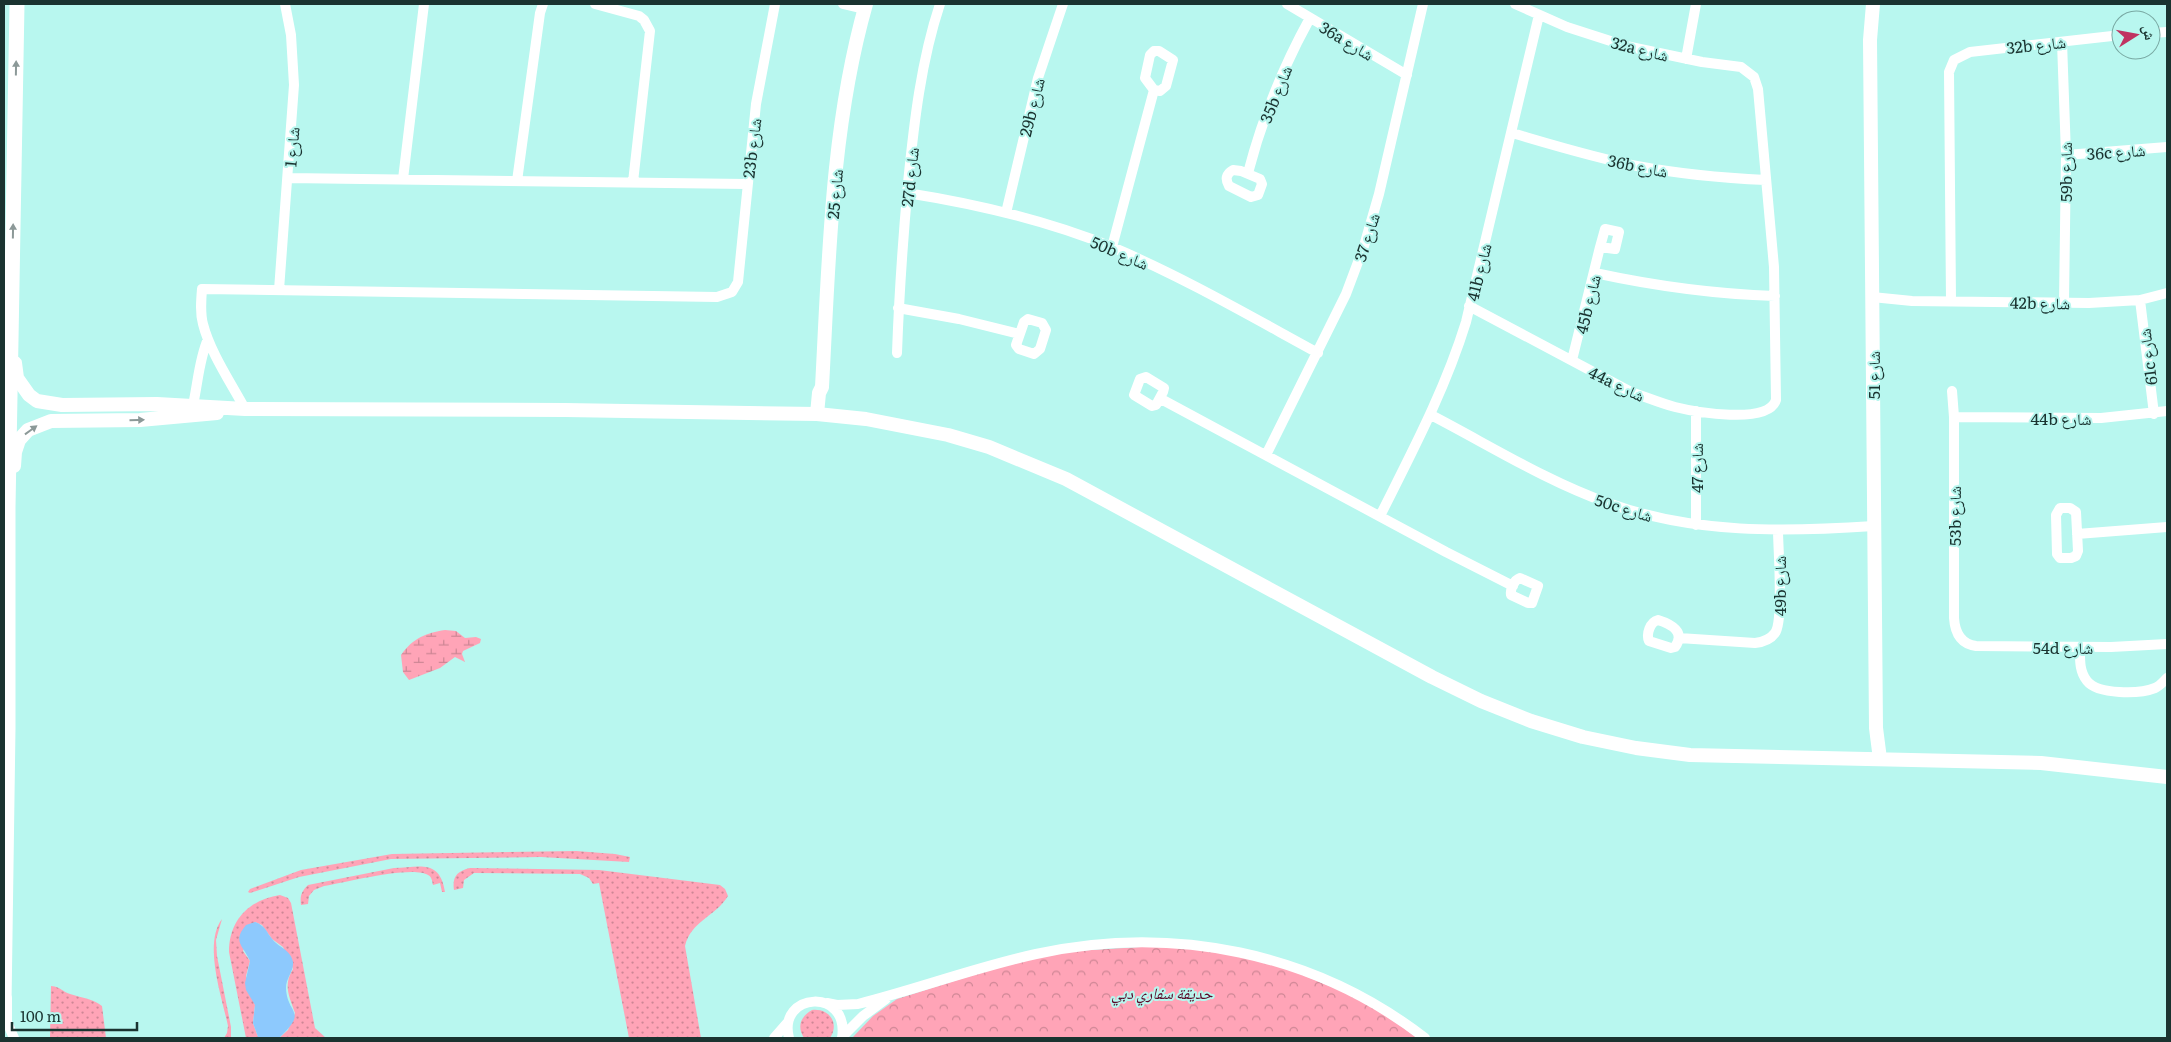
<svg xmlns="http://www.w3.org/2000/svg" width="2171" height="1042" viewBox="0 0 2171 1042" font-family="Literata,'Noto Naskh Arabic',serif">
<defs>
<pattern id="grass-dots" width="8" height="8" patternUnits="userSpaceOnUse" patternTransform="scale(1.25)"><rect width="8" height="8" fill="#ffa4b7"/><path d="M2 2h.1M6 6h.1" fill="none" stroke="#ce8695" stroke-width="1.8" stroke-linecap="round"/></pattern>
<pattern id="wetland-marsh" width="20" height="14" patternUnits="userSpaceOnUse" patternTransform="scale(1.25)"><rect width="20" height="14" fill="#ffa4b7"/><path d="M1 5h8M5 5V1M11 12h8M15 12V8" fill="none" stroke="#ce8695"/></pattern>
<pattern id="park-crowns" width="20" height="18" patternUnits="userSpaceOnUse" patternTransform="scale(1.25)"><rect width="20" height="18" fill="#ffa4b7"/><path d="M2 6a3 3 0 1 1 6 0M12 15a3 3 0 1 1 6 0" fill="none" stroke="#ce8695"/></pattern>
</defs>
<rect width="100%" height="100%" fill="#b8f7ef"/>
<path fill="url(#grass-dots)" d="M576,851l39,3 15,3 -1,5 -88,-5 -150,2 -92,18 -49,16 -2,-1 2,-3 51,-19 91,-16z
M394,868c26,-1 46,-9 51,24h-3l-2,-9 -7,2c-1,-4 -1,-8 -5,-10 -16,-10 -84,8 -104,11l-10,4 -5,6 -1,8 -7,1c-1,-9 0,-13 7,-20z
M470,868l129,2 121,15 5,4 3,7c-12,20 -37,25 -43,50l16,92h-72l-30,-155 -6,1 -4,-6 -9,-4 -106,-1 -10,7 -1,8 -9,2c-2,-13 3,-19 16,-22z
M280,895l8,3 3,5 24,125 11,10h-47l9,-8 7,-17c-6,-17 -12,-28 -2,-44l-10,-22 -11,-8 -10,-14 -7,-3 -12,29 7,10 -4,15 9,29 -2,18 5,14 3,1h-15l-17,-86c0,-32 20,-52 51,-57z
M222,919l-6,21 1,16 14,71v11h-7l3,-5 1,-7c-6,-29 -25,-82 -6,-107z
M51,986c11,1 11,6 19,8 12,4 21,4 32,12l4,32h-56z
M812,1010c17,-2 28,13 18,28h-26c-7,-11 -4,-21 8,-28z"/>
<path fill="url(#wetland-marsh)" d="M445,630l11,1 9,7 11,-1 5,2 -1,4 -17,8 -1,3 3,8 -10,-5 -15,11 -31,12 -6,-8 -2,-17c12,-17 25,-22 44,-25z"/>
<path fill="url(#park-crowns)" d="M1173,945l98,17 90,37 57,39h-566l21,-22 24,-17 146,-46z"/>
<path fill="#8dc9fd" d="M255,922c11,4 11,10 18,18 7,8 18,10 20,22 1,9 -7,16 -7,26 1,27 23,22 -7,50l-21,-1 -5,-14 2,-18 -9,-15 -1,-7 5,-22c-7,-16 -18,-19 -4,-36z"/>
<g fill="none" stroke-linecap="round" stroke-linejoin="round">
<path stroke="#fff" stroke-width="10" d="M595,4l44,12 5,4 6,11 -17,151
M843,4l21,5
M1287,4l120,71
M2151,33l16,-1
M2062,42l4,113 -2,147
M1154,51h5l14,9 -7,26 -6,5 -6,-1 -9,-12 5,-23z
M1686,59l10,-55
M1512,133c41,12 83,25 125,33 43,8 86,12 129,14
M2066,155l101,-8
M1233,170l8,1 19,8 2,5 -4,11 -7,2 -22,-11c-4,-7 -3,-12 4,-16z
M1248,173c14,-54 35,-106 62,-155
M288,178l459,6
M403,179l21,-175
M517,181l23,-168 3,-9
M907,193c70,11 139,27 205,54 71,30 138,69 206,106
M1006,213l32,-135 25,-74
M1605,229l14,3 -4,17 -15,-2z
M1112,247l42,-157
M1595,273c60,13 119,21 180,23
M279,290l15,-205 -3,-50 -6,-31
M1872,297l40,4 177,2 51,-3 27,-7
M2140,300l14,114
M1951,301l-2,-229 5,-12 16,-8 151,-17
M1469,306l162,86c15,5 29,11 44,15 20,5 93,18 101,-7l-2,-133 -16,-178 -4,-12 -13,-10 -39,-5 -76,-16 -59,-19 -52,-23
M898,308l61,11 60,15
M1028,319l14,4 4,7 -6,19 -6,5 -15,-5 -3,-4 8,-23z
M897,353c2,-57 6,-114 11,-170 6,-60 13,-122 32,-179
M1572,360l28,-113
M1146,377l18,11 -1,4 -7,13 -4,1 -18,-11 6,-16z
M1952,391l2,26v201c1,15 7,26 22,28l135,1 56,-3
M1161,399l285,153 67,34
M193,405c5,-22 6,-46 15,-66
M245,409c-14,-26 -35,-57 -42,-85 -3,-11 -2,-23 -1,-35l515,8 15,-5 6,-10 18,-178 19,-100
M1696,411v114
M1431,415c58,30 115,66 177,88 86,31 176,29 266,23
M1954,417l147,1 66,-7
M1266,455l80,-161 18,-48 15,-52 44,-190
M2060,508h10l6,4 2,39 -2,5 -5,2h-11l-3,-4 -1,-39z
M1380,516c32,-64 65,-126 86,-194l73,-307
M2077,534l90,-7
M1520,578l18,8 -6,17h-4l-17,-8c-1,-6 3,-15 9,-17z
M1658,620c13,4 28,12 17,27l-4,1 -22,-7c-3,-7 1,-19 9,-21z
M1679,638l76,5c8,-1 15,-3 20,-10 9,-12 3,-84 3,-103
M2080,647c0,12 -1,24 7,34 11,14 53,13 68,7 5,-2 8,-6 12,-10
M7,998v24l7,16
M827,1003l10,2 21,-1c60,-15 118,-37 178,-50 136,-30 278,-2 389,84
M842,1037l21,-21 23,-17
M774,1038l14,-16
M789,1038c-12,-46 61,-51 53,0"/>
<path stroke="#fff" stroke-width="14" d="M1873,4l-3,36 6,688 4,31
M15,363l2,15 12,17 8,6 25,4 95,-1 88,5 320,1 252,4 49,5 82,16 41,12 77,32 366,198 49,24 50,20 52,16 53,11 54,7 351,8 126,14
M817,414l2,-21 3,-6c7,-128 9,-260 44,-383
M14,466l1,-14 4,-12 9,-10 23,-9 89,-1 77,-7"/>
<path stroke="#fff" stroke-width="15" d="M4,1005l4,-277v-221l9,-503"/>
</g>
<defs><path id="oneway-solid" d="M-6-.8H1V-3.2L6.5 0L1 3.2V.8H-6Z" transform="scale(1.25)"/></defs>
<g fill="#8c9998">
<use href="#oneway-solid" transform="translate(16 68) rotate(-89)"/>
<use href="#oneway-solid" transform="translate(13 231) rotate(-89)"/>
<use href="#oneway-solid" transform="translate(137 420) rotate(-2)"/>
<use href="#oneway-solid" transform="translate(31 430) rotate(-36)"/>
</g>
<g text-anchor="middle" dominant-baseline="central" stroke-width="4" stroke-linejoin="round" paint-order="stroke">
<g font-size="16" fill="#1a3330" stroke="#b8f7ef">
<text transform="translate(1347 40) rotate(31)">36a شارع</text>
<text transform="translate(2036 44) rotate(-6)">32b شارع</text>
<text transform="translate(1640 48) rotate(14)">32a شارع</text>
<text transform="translate(1275 94) rotate(-68)">35b شارع</text>
<text transform="translate(1031 107) rotate(-76)">29b شارع</text>
<text transform="translate(291 147) rotate(-85)">شارع 1</text>
<text transform="translate(751 148) rotate(-83)">23b شارع</text>
<text transform="translate(2116 151) rotate(-4)">36c شارع</text>
<text transform="translate(1638 165) rotate(11)">36b شارع</text>
<text transform="translate(2065 172) rotate(-90)">59b شارع</text>
<text transform="translate(909 177) rotate(-84)">27d شارع</text>
<text transform="translate(834 194) rotate(-85)">شارع 25</text>
<text transform="translate(1366 237) rotate(-72)">شارع 37</text>
<text transform="translate(1120 252) rotate(23)">50b شارع</text>
<text transform="translate(1478 272) rotate(-76)">41b شارع</text>
<text transform="translate(2040 302) rotate(1)">42b شارع</text>
<text transform="translate(1587 304) rotate(-76)">45b شارع</text>
<text transform="translate(2147 357) rotate(-97)">61c شارع</text>
<text transform="translate(1873 375) rotate(-90)">شارع 51</text>
<text transform="translate(1617 383) rotate(26)">44a شارع</text>
<text x="2061" y="418">44b شارع</text>
<text transform="translate(1696 468) rotate(-90)">شارع 47</text>
<text transform="translate(1624 507) rotate(17)">50c شارع</text>
<text transform="translate(1954 516) rotate(-90)">53b شارع</text>
<text transform="translate(1779 586) rotate(-90)">49b شارع</text>
<text x="2063" y="647">54d شارع</text>
</g>
<g font-size="16" font-style="italic" fill="#5a0727" stroke="#b8f7ef">
<text x="1162" y="992">حديقة سفاري دبي</text>
</g>
</g>
<rect width="2171" height="1042" fill="none" stroke="#1a3330" stroke-width="10"/>
<g transform="translate(2136 35) rotate(79)"><circle r="24" fill="#b8f7ef" stroke="#79a9a3"/>
<path d="M0-4L9 19L0 12L-9 19Z" fill="#c03261"/>
<text y="-8" font-size="14" font-weight="bold" text-anchor="middle" fill="#1a3330">ش</text>
</g>
<path d="M12 1022v8h125v-8" fill="none" stroke="#1a3330" stroke-width="2.5"/>
<text x="20" y="1022" font-size="15" fill="#1a3330" stroke="#b8f7ef" stroke-width="4" paint-order="stroke">100 m</text>
</svg>
